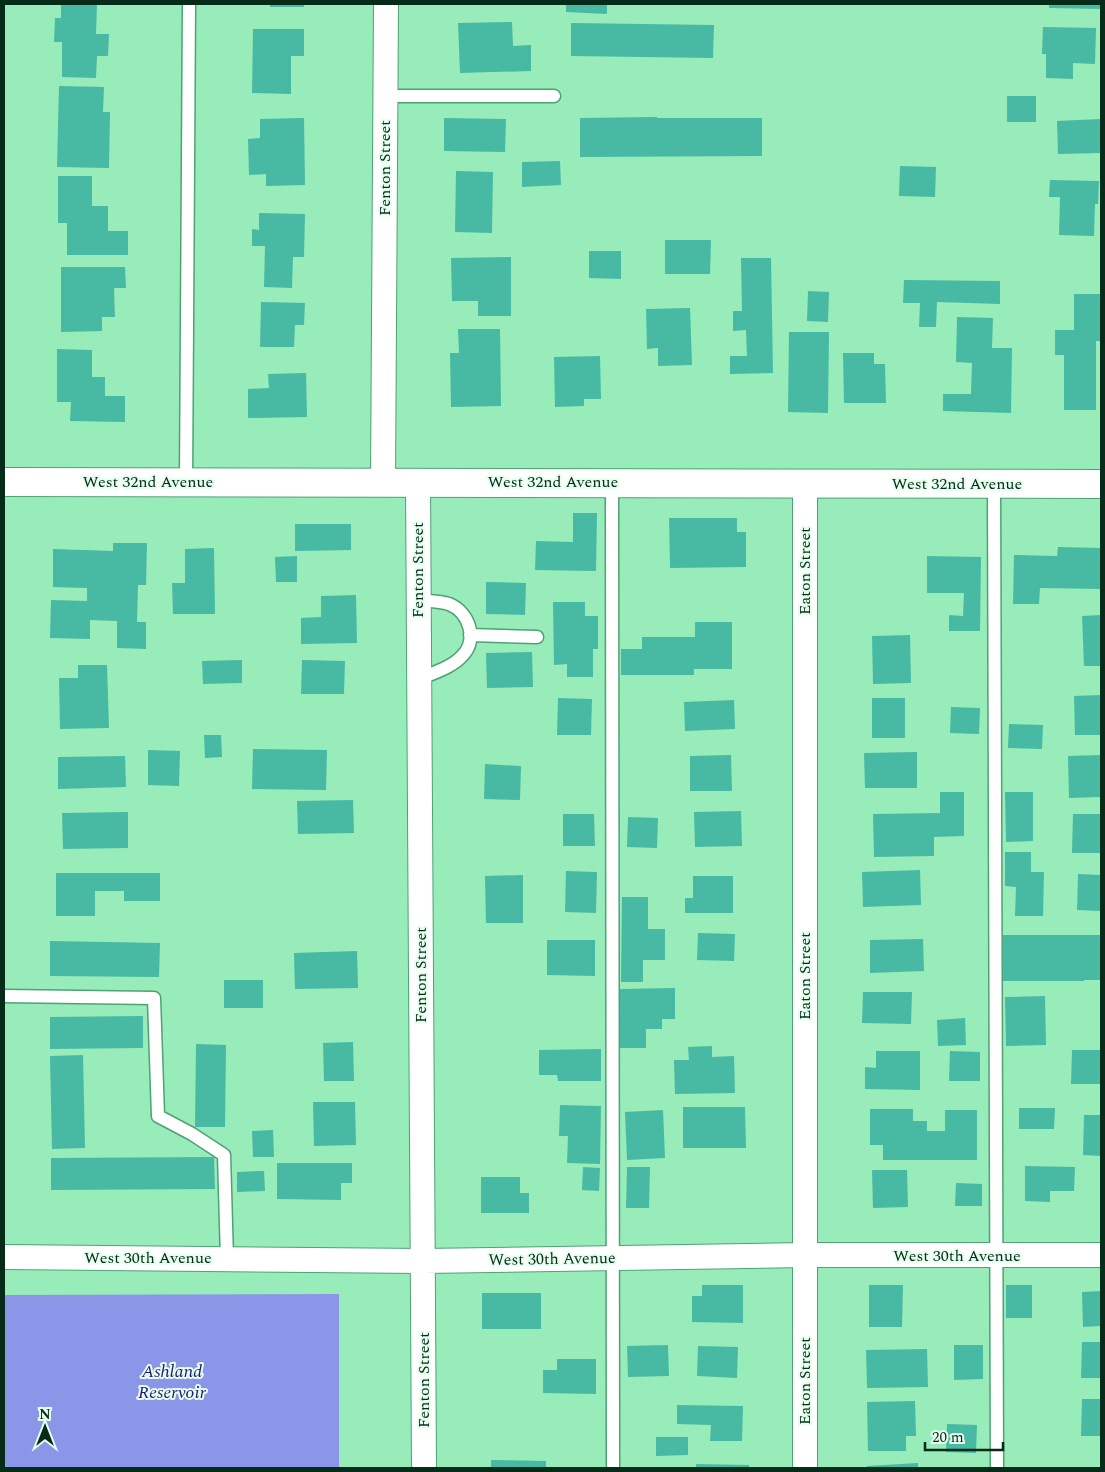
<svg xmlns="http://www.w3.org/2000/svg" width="1105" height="1472" viewBox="0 0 1105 1472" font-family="Spectral,serif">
<rect width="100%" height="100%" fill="#97ecba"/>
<path fill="#8c96e8" d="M339,1294v174h-335v-173z"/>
<path fill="#48b9a3" d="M61,4h36l-1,30h13l-1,22h-11l-1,22 -34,-1v-35h-8l1,-24h6z
M270,4h34v3h-34z
M566,4h41v10l-41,-2z
M1049,4h52v5l-52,-1z
M512,22l1,24 18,-1v26l-71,2 -2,-50z
M571,23l143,2 -1,33 -142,-2z
M1043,27l53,1 -1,36 -22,-1v16l-27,-1v-24h-4z
M253,29h51v27h-13v38l-39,-1z
M59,86l45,1 -1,25h7l-1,56 -52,-1z
M1007,96h29v26h-29z
M657,117v1h105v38l-182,1v-39z
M304,118l1,67 -39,1v-12l-17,1 -1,-36 12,-1v-19z
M444,118l62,1 -1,33 -61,-1z
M1101,119v34l-43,1 -1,-33z
M560,161l1,24 -39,2v-25z
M900,166l36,1 -1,30 -36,-1z
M456,171l37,1 -1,61 -37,-1z
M58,176h34v30h16v25h20v24h-61v-32h-9z
M1050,180l49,1 -1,23h-3l-1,32 -35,-1 1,-38h-11z
M259,213l46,1 -1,43h-11l-1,31 -28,-1 1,-41h-13v-17l7,1z
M665,240h46l-1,34h-45z
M589,251h32v28l-32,-1z
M511,257v59h-33v-15h-26l-1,-43z
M741,258h30l2,115 -43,1v-18h17l-1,-26 -13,1v-20h9z
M61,267h64l1,21h-12l1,29h-13v14l-41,1z
M904,280l96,1v23l-63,-2 -1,25h-17l1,-24h-17z
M808,291l21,1 -1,30 -21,-1z
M1074,294h27v47h-5v69h-32v-55h-9v-25h19z
M261,302l44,1 -1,22h-9l-1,22h-34z
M690,308l2,57 -34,1v-18l-11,1 -1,-40z
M957,317l36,1 -1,30h20l-1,65 -68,-2v-17h28l1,-31 -16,-1z
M458,329h42l1,77 -50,1 -1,-54h9z
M789,332h40l-1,81 -40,-1z
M57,349l35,1v27h13v19h20v26l-55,-1 1,-19h-14z
M843,353h31v11h11l1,39h-42z
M600,356l1,43h-17v7l-29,1 -1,-50z
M306,373l1,44 -59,1v-29l21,-1 -1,-14z
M573,513h24l-1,58 -61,-1 1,-29 37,1z
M669,518h68v14h9v35l-76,1z
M295,524h56v26l-56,1z
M113,543h34l-1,42h-8l-1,37h9v27l-29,-1v-27l-27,-1v19l-40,-1 1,-38 36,1v-13l-34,-1v-38l60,2z
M1058,547l43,1v41l-61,-1 -1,16h-26l1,-49 43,1z
M214,548l1,66h-42l-1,-31h13v-34z
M297,556v26h-21l-1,-25z
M927,556l54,1 -1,74h-31v-16l14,1 1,-23h-37z
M486,582l40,1 -1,32 -39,-1z
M356,595l1,48 -56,1v-26l20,-1v-21z
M553,602h32v14h13v33h-5v28h-26v-13l-13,1z
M1101,615v51h-17l-2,-50z
M695,622h37v47h-38v6h-73v-26h21v-12h53z
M910,635l1,48 -38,1 -1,-48z
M532,652l1,35 -46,1 -1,-35z
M242,660v23l-39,1 -1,-23z
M302,660l43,1 -1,33h-43z
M78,665h29l2,63 -49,1 -1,-51h19z
M1101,695v40h-26l-1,-39z
M558,698l34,1 -1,36h-34z
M872,698h33v40h-33z
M734,700l1,29 -50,2 -1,-29z
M951,707l29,1 -1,26 -29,-1z
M1009,724l34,1 -1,24 -34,-1z
M204,735h17l1,22 -17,1z
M253,749l74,1 -1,40 -74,-1z
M148,750l32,1 -1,35 -31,-1z
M917,752v36h-52l-1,-35z
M731,755l1,36h-42v-35z
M1101,755v42l-32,1 -1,-42z
M125,756l1,31 -68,2v-32z
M485,764l36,2 -1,34 -36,-1z
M940,792h24v44l-30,1v19l-60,1 -1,-43 67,-1z
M1005,792h28v49l-27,1z
M353,800l1,33 -56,1 -1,-33z
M741,811l1,35 -47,1 -1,-35z
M128,812v36l-65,1 -1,-36z
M563,814h31l1,32h-32z
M1073,814h28v39h-29z
M628,817l30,1 -1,30 -30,-1z
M1005,852h26v20h13l-1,44h-28l1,-29 -11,-1z
M920,870l1,35 -58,2 -1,-35z
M566,871l31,1 -1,41 -31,-1z
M56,873h104v28h-36v-10h-29v25h-39z
M1078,874l23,1v36l-24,-1z
M523,875v48h-37l-1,-47z
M693,876h40v37h-48v-15h8z
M622,897h26v32h17v31h-22v22h-22z
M698,933l37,1 -1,27 -37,-1z
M1003,935h98v45h-17v1h-81z
M923,939l1,32 -54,2v-33z
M547,940h48v36l-48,-1z
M50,941l110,2 -1,34 -109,-1z
M357,951l1,37 -63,1 -1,-36z
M224,980h39v28h-39z
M675,988v31h-13v10h-16v19h-26v-59z
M863,992h49l-1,32 -49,-1z
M1045,996l1,49 -40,1 -1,-49z
M143,1016v32l-93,1v-32z
M965,1018l1,27 -28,1 -1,-26z
M353,1042l1,39h-30l-1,-38z
M196,1044l30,1 -1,82h-30z
M712,1046v11l22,-1 1,37 -60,1 -1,-34h15l-1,-13z
M601,1049v32h-43l-1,-6h-18v-25z
M1072,1050h29v34h-30z
M876,1051h44v39l-55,-1v-22l11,1z
M950,1051l30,1v29h-31z
M83,1055l2,93 -33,1 -2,-93z
M313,1102h42l1,43 -42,1z
M560,1105l41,1 -1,58 -33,-1 1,-27h-9z
M683,1107h62l1,41h-63z
M1019,1108h36l-1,21h-35z
M870,1109h43v12h14v10h18v-21h32v50h-94v-15h-13z
M663,1110l2,48 -38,2 -2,-48z
M1084,1115h17v41l-18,-1z
M273,1130l1,27h-21l-1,-26z
M214,1157l1,32 -164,1v-32z
M277,1163h75v20h-11v17l-64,-1z
M1025,1166l50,1 -1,24h-24v11l-25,-1z
M583,1167l17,1 -1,23 -17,-1z
M627,1167h23l-1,41h-23z
M872,1170h35l1,37 -35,1z
M264,1171l1,20 -28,1v-20z
M481,1177h39v16h9v20h-48z
M956,1183l26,1v22h-27z
M702,1285h41v38l-51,-1v-26h10z
M869,1285h34l-1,42h-33z
M1006,1285h26v33h-26z
M1101,1291v35l-18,1 -1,-35z
M482,1293h59v36h-59z
M1082,1342h19v36h-20z
M668,1345l1,31 -41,1 -1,-31z
M954,1345h29v34l-29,1z
M698,1346l40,1 -1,31 -40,-2z
M927,1349l1,38 -61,1 -1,-38z
M557,1359h39v35l-53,-1v-23h14z
M1082,1399h19v37h-20z
M915,1401l1,35h-10v15h-38l-1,-49z
M677,1405l66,1 -1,35h-32l1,-16 -34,-1z
M947,1424l30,1 -1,28 -30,-1z
M656,1437h32v18l-32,1z
M491,1460l55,1v7h-55z
M918,1463v5h-51v-2z
M696,1464l53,1v3h-53z"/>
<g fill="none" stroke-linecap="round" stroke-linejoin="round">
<g stroke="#4ea274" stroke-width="15">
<path id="lane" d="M385,96h169
M186,482l3,-478
M612,482l1,986
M994,484l3,984
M418,600c10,1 22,1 31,4 20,8 29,35 14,51 -10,12 -30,18 -44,24
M470,635l67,2
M4,996l150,2 4,118 34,18 32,21 3,104"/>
</g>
<g stroke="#4ea274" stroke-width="26">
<path id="street" d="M383,482l3,-478
M418,482l6,986
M4,1257l419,4 382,-6h296
M805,1468v-984"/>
</g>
<g stroke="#4ea274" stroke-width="30">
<path id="secondary" d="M4,482l1097,2"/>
</g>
<use href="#lane" stroke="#fff" stroke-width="12"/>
<use href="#street" stroke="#fff" stroke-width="24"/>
<use href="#secondary" stroke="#fff" stroke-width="28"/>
</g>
<g text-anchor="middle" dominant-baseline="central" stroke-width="4" stroke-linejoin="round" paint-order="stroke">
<g font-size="16" fill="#062b19" stroke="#e6feee">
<text transform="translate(385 168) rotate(-90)">Fenton Street</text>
<text x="148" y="482">West 32nd Avenue</text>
<text x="553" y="482">West 32nd Avenue</text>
<text x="957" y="484">West 32nd Avenue</text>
<text transform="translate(418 570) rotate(-90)">Fenton Street</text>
<text transform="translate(805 571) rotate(-90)">Eaton Street</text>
<text transform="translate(421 975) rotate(-90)">Fenton Street</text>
<text transform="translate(805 976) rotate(-90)">Eaton Street</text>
<text x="957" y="1256">West 30th Avenue</text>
<text x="148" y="1258">West 30th Avenue</text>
<text transform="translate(552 1259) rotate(-1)">West 30th Avenue</text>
<text transform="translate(424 1380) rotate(-90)">Fenton Street</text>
<text transform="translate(805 1381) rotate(-90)">Eaton Street</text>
</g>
<g font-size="18" font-style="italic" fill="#221575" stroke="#e6feee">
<text x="172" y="1371">Ashland<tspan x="172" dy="21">Reservoir</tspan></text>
</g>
</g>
<rect width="1105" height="1472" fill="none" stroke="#062b19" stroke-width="10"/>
<g transform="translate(45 1427)" stroke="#e6feee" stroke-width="4" paint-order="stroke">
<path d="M0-4L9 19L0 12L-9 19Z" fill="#062b19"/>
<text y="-8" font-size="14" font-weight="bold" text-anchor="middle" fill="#062b19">N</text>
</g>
<path d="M925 1442v8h78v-8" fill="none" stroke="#062b19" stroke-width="2.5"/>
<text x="932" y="1442" font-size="15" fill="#062b19" stroke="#e6feee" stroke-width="4" paint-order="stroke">20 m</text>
</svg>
